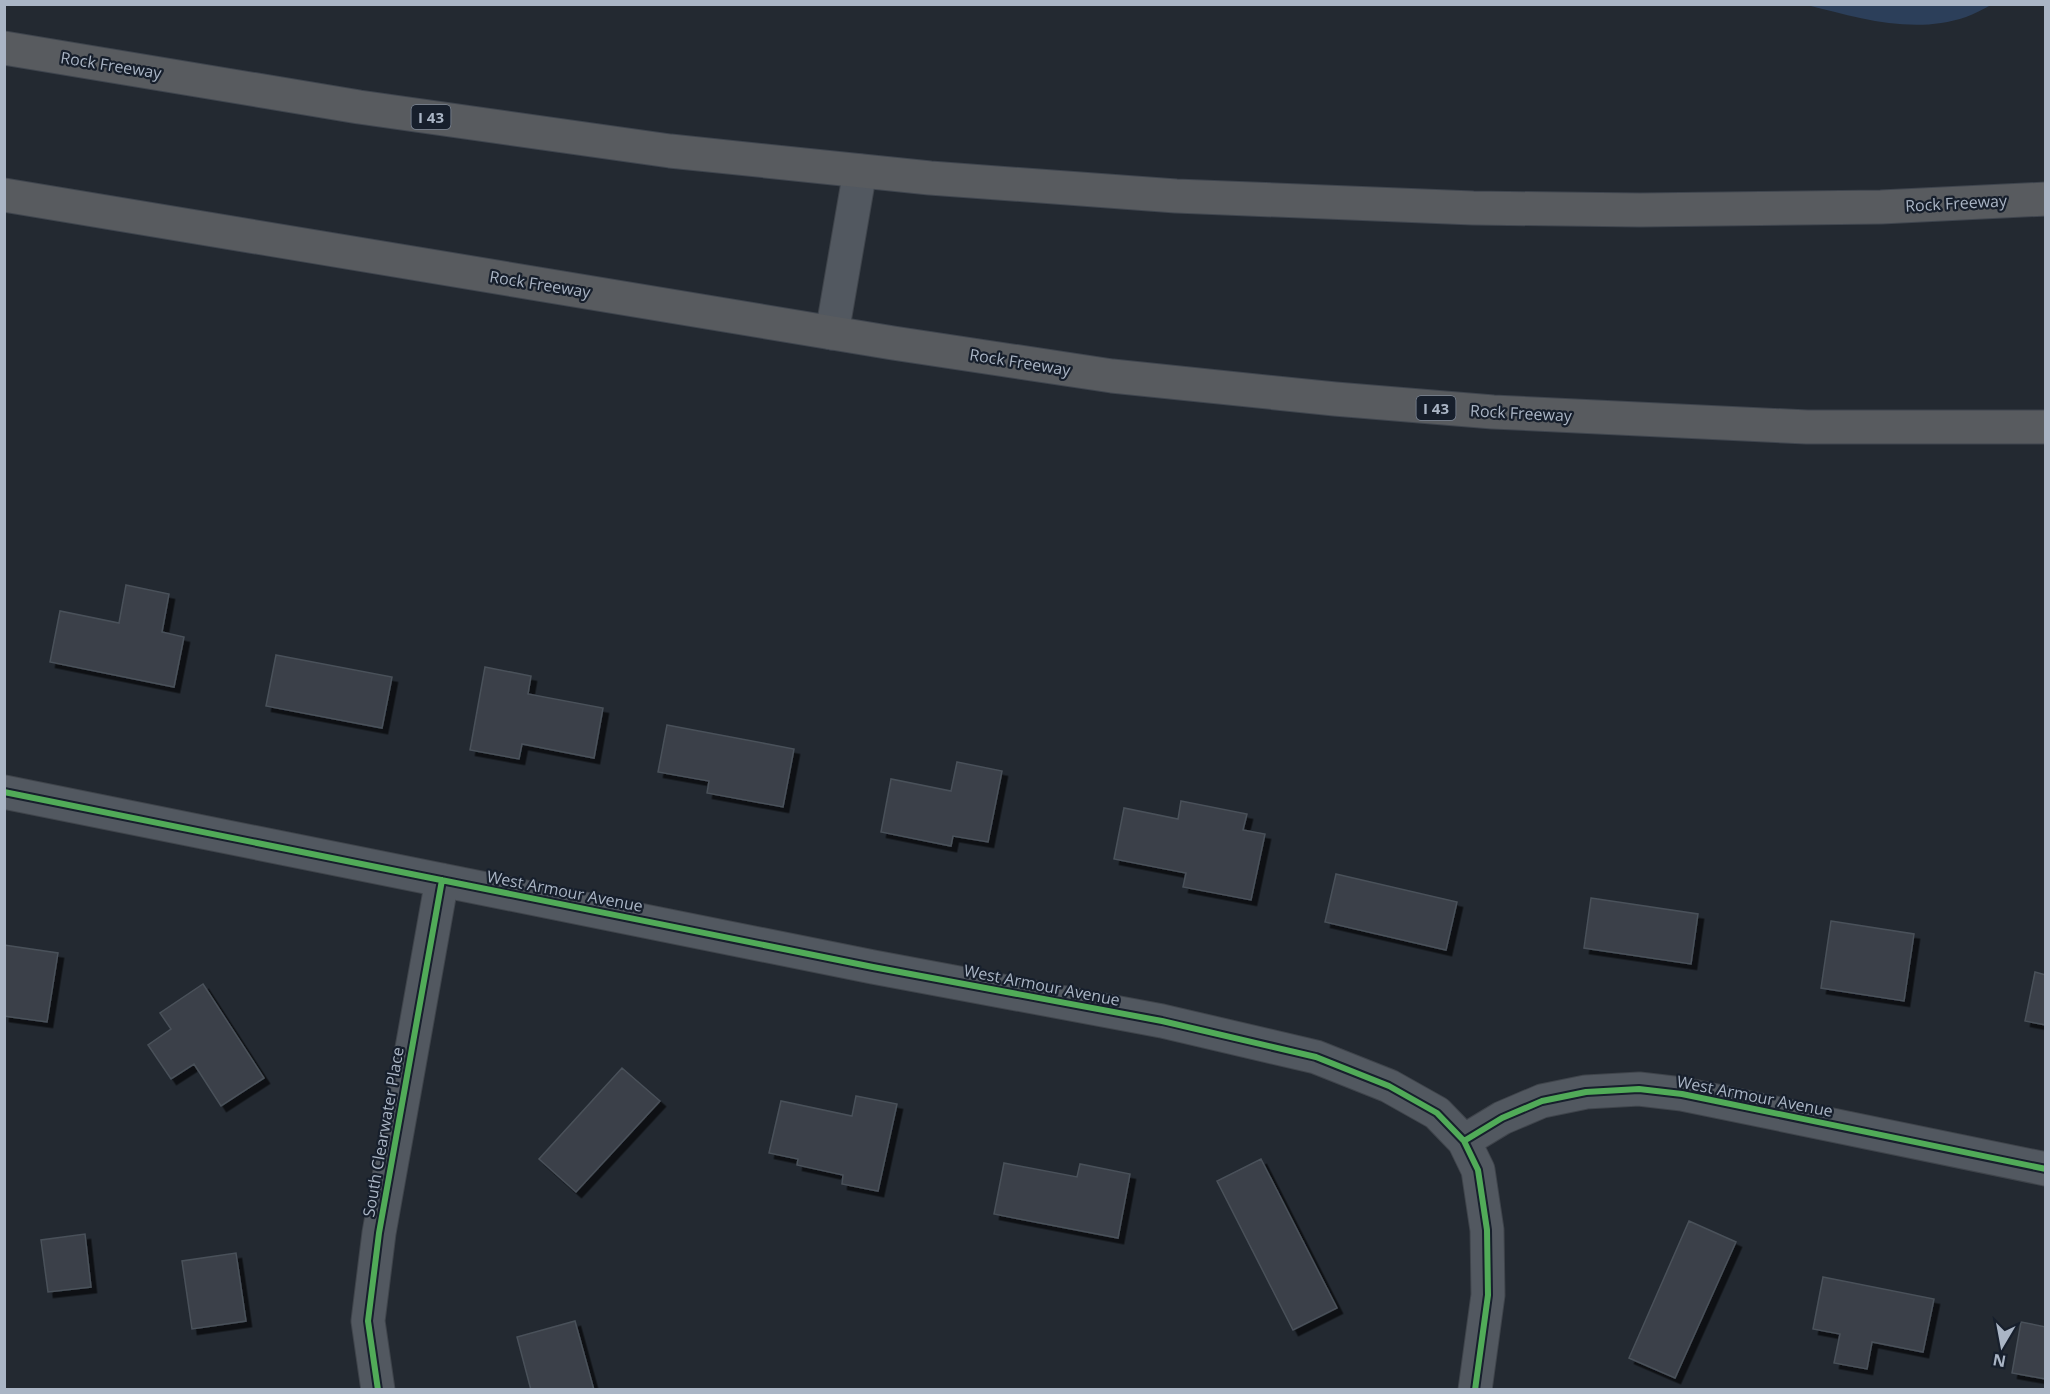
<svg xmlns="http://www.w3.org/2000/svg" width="2050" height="1394" viewBox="0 0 2050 1394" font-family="'Open Sans',sans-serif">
<defs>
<filter id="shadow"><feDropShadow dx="5.5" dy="5.5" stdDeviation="0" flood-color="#0009"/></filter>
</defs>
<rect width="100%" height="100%" fill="#232931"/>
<path fill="#2c3f5a" d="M1807,5h-1h185c-8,4 -17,9 -25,12 -53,18 -107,1 -159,-12z"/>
<path fill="#3b4048" stroke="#4a515a" stroke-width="1.5" filter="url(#shadow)" d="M126,585l43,9 -7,38 22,5 -10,50 -124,-25 10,-51 59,12z
M276,655l116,22 -10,51 -116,-22z
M485,667l46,9 -3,18 75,14 -9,50 -72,-14 -3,15 -49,-9z
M667,725l127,24 -11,58 -76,-14 2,-12 -51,-9z
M957,762l45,9 -14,71 -35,-6 -2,10 -70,-14 10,-53 60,12z
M1181,801l66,13 -4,16 22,4 -14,66 -68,-13 3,-14 -72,-14 10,-51 54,11z
M1336,874l121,28 -11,48 -121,-28z
M1591,898l107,16 -7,50 -107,-16z
M1831,921l83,13 -10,67 -83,-13z
M4,945l54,8 -11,69 -43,-6z
M2035,972l11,3v50l-21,-4z
M203,984l61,94 -43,28 -27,-42 -23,15 -23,-34 23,-16 -11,-16z
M622,1068l38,33 -84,91 -37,-33z
M856,1096l41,8 -19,87 -36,-7 1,-9 -46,-10 1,-6 -29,-6 12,-52 71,15z
M1261,1159l76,149 -44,22 -76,-149z
M1004,1163l73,14 3,-13 50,10 -12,64 -124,-24z
M1689,1221l47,21 -61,136 -46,-20z
M85,1234l6,53 -43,5 -7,-52z
M236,1253l10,68 -54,8 -10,-68z
M1823,1277l111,22 -11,53 -51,-10 -5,27 -33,-6 6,-29 -27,-5z
M575,1321l19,69h-63l-14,-53z
M2021,1322l25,5v52l-34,-6z"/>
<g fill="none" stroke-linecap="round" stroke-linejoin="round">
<g stroke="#3f444b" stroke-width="35">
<path id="minor" d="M832,333l28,-162
M4,792l869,175 289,54 154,36 73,29 48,27 27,28 14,29 9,60 1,65 -13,95
M1464,1141l38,-23 40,-17 44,-9 53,-3 43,5 364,75
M378,1390l-10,-69 11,-88 63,-353"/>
</g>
<g stroke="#3f454e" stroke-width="35">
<path id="highway" d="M4,48l355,59 311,44 260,27 246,18 297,12 167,2 241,-3 165,-8
M4,195l889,148 219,33 223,23 158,13 314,15h239"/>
</g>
<use href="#minor" stroke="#525860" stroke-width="33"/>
<use href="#highway" stroke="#585b5f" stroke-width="33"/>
<g stroke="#171f2c" stroke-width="10">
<path id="cycleway" d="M4,792l869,175 289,54 154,36 73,29 48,27 27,28 14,29 9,60 1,65 -13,95
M1464,1141l38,-23 40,-17 44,-9 53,-3 43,5 364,75
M378,1390l-10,-69 11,-88 63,-353"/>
</g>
<use href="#cycleway" stroke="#51ab58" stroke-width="6"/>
</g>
<g text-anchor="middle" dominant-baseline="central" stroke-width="4.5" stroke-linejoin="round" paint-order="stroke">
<g fill="#171f2c" stroke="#7e8897" stroke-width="1.5">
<rect x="411.5" y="105" width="39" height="24" rx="4.5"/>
<rect x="1416.5" y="396" width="39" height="24" rx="4.5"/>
</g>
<g font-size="15" font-weight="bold" fill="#aab5c5">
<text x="431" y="117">I 43</text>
<text x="1436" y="408">I 43</text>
</g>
<g font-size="16" fill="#aab5c5" stroke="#171f2c">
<text transform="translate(111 65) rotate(9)">Rock Freeway</text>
<text transform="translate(1956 203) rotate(-3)">Rock Freeway</text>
<text transform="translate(540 284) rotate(9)">Rock Freeway</text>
<text transform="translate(1020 362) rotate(9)">Rock Freeway</text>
<text transform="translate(1521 413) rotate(3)">Rock Freeway</text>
<text transform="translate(565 891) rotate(11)">West Armour Avenue</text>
<text transform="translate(1042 985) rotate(11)">West Armour Avenue</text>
<text transform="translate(1755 1096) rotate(11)">West Armour Avenue</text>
<text transform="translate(383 1132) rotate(-80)">South Clearwater Place</text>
</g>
</g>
<rect width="2050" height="1394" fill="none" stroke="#aab5c5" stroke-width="12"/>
<g transform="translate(2002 1346) rotate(190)" stroke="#171f2c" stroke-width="4.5" paint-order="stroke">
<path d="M0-4.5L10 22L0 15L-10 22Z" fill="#aab5c5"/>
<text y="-9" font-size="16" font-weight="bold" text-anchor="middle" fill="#aab5c5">N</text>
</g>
</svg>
